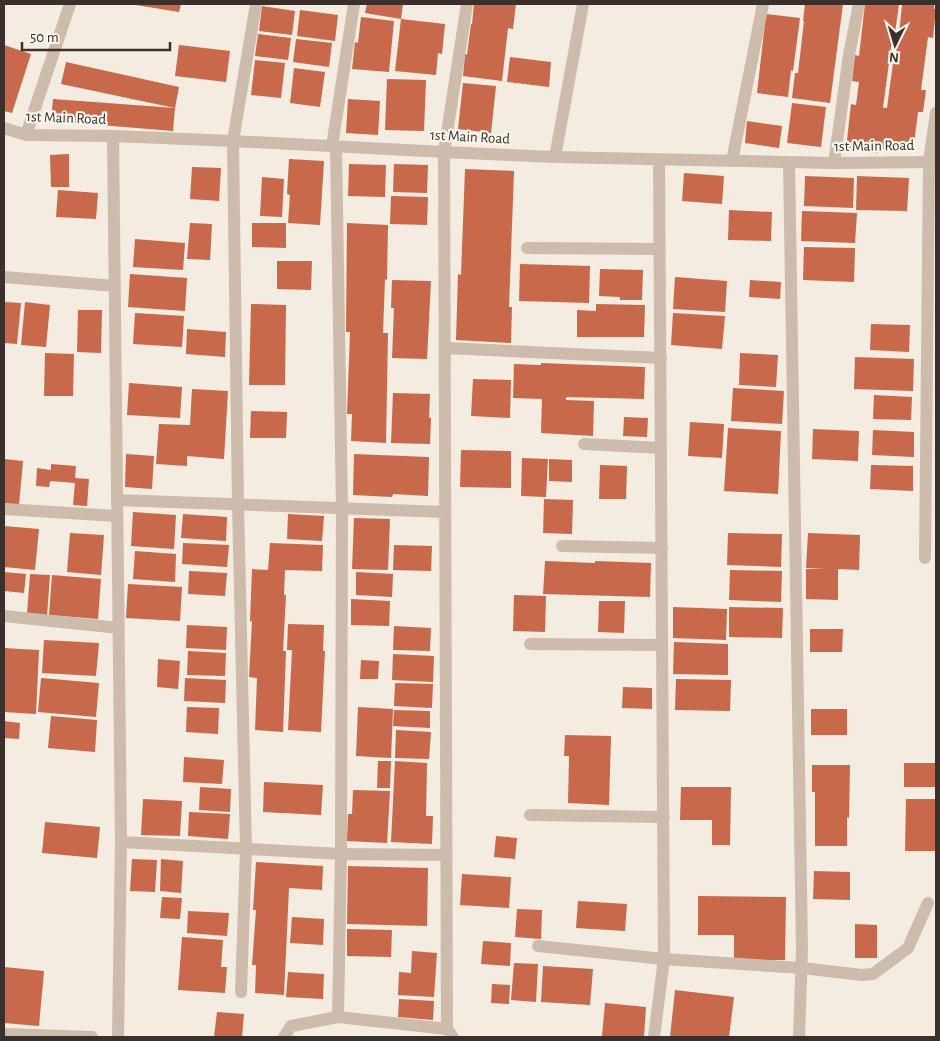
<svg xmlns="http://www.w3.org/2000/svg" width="940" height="1041" viewBox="0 0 940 1041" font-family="'Alegreya Sans',sans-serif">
<rect width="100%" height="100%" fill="#f4ebe1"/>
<path fill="#c8694b" d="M136,4h45l-2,8 -43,-7z
M367,4h36l-2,15 44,5 -3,30 -4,-1 -2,22 -41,-4 6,-52 -36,-6z
M474,4h42l-3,25 -5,-1 -6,53 -39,-5 2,-22 2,1 4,-31h1z
M805,4h38l-13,99 -38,-5 3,-25h3l6,-52h-1z
M865,4h34l-4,29 -2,-1 -10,76h4l10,-75 2,1 3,-29 1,-1h31v5h2l-3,29 -5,-1 -7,53h5l-3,22h-5l-5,40 -35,-3v4l-32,-4 5,-45 5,1 3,-23 -7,-1 3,-26 4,1z
M262,6l33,5 -3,24 -33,-4z
M300,10l38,5 -3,26 -38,-5z
M766,14l34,4 -7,53 -2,-1 -3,27 -31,-4z
M361,17l33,4 -5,51 -37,-3 3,-27 3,1z
M258,34l33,4 -3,22 -33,-4z
M296,39l36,4 -3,24 -36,-5z
M4,45l27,9 -19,59 -8,-2z
M179,45l51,6 -4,31 -51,-6z
M510,57l41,5 -2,25 -42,-5z
M255,60l30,3 -4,35 -30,-3z
M66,62l113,25 -4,21 -114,-24z
M294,68l31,4 -5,35 -30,-4z
M387,79l39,1 -2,51 -39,-1z
M463,83l33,3 -5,47 -33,-4z
M53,99l122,9 -2,23 -122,-10z
M348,99l32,2 -2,34 -32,-2z
M792,103l34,4 -5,40 -34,-4z
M747,121l35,5 -3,22 -34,-5z
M69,154v33h-18l-1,-32z
M289,159l35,2 -4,64 -32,-2 2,-28 -3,-1z
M349,164l37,1 -1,32 -37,-1z
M394,164l34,1 -1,28 -34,-1z
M192,167l29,1 -2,33 -29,-2z
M465,169l49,2 -5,136h3l-1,36 -55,-3 2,-66 3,1z
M684,173l40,3 -2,28 -40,-3z
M805,176l49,2 -1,30 -49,-2z
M857,176l52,2 -2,33 -51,-1z
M262,177l22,2 -2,38 -22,-1z
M58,190l40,3 -2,26 -40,-2z
M391,196l37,1 -1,28 -37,-1z
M729,210l43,2 -1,29 -43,-1z
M802,211l55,2 -2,30 -54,-2z
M190,223l22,1 -2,36 -23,-1z
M252,223h34v25l-34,-1z
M347,223l41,2 -1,55 -2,-1 -2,54h5l-2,110 -35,-2 1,-27h-5l3,-82h-4z
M135,239l50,4 -2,27 -50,-3z
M804,247l51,1 -1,34 -51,-2z
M277,261h35l-1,29 -34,-1z
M520,264l70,2 -1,37 -70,-2z
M600,269l43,1 -1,30h-22v-3l-21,-1z
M130,274l57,4 -2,33 -57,-4z
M675,277l52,4 -2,31 -52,-3z
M392,280l39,1 -4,78 -35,-1 2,-50h-3z
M750,280l31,2 -1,17 -31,-2z
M4,302l17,1 -4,41 -13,-1z
M25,302l25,3 -4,42 -25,-2z
M251,304l35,1 -1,80h-36z
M596,304l49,1 -1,32h-67v-27l19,1z
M78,310h24l-1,43 -24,-1z
M135,313l49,3 -2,31 -49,-3z
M673,313l52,3 -3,33 -51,-4z
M871,324l39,1 -1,27 -39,-2z
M187,329l39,3 -1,25 -39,-3z
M45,353l29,1 -1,42h-29z
M740,353l38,2 -2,32 -37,-2z
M855,357l59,2 -1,32 -59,-2z
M541,363l104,4 -1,32 -78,-2v3l28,1 -1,35 -52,-3 1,-34 -29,-1 1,-34 27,1z
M473,379l38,1 -1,38 -39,-2z
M129,383l53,4 -2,31 -53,-3z
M733,388l51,3 -2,33 -51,-3z
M192,389l36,2 -4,68 -37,-3v10l-31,-2 3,-40 31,1z
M393,393l37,1 -1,24h2l-1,26 -39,-1z
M874,395l38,2 -1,23 -38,-1z
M251,411l36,1 -1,26h-36z
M624,417l24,1 -1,19 -24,-1z
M690,422l34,2 -2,34 -34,-2z
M728,428l53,3 -3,63 -54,-3z
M813,429l46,2 -1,30 -46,-2z
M873,430l41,2v25l-42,-2z
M461,450l50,1v37l-51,-1z
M126,454l28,2 -2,33 -27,-2z
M354,454l75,3 -1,39 -35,-2 -1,3 -39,-2z
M522,458l26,1 -2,38 -25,-1z
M4,459l19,2 -4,44 -15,-2z
M549,459l23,1v22l-23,-1z
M51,464l25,2 -1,12 14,1 -2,27 -14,-1 2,-22 -25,-2 -1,6 -13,-1 1,-18 14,2z
M600,465l27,1 -1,33h-27z
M871,465l42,1v25l-43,-2z
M544,499l29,1 -1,34 -29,-1z
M133,512l43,3 -2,34 -43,-3z
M183,514l44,3 -1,24 -45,-3z
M288,514l36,2 -2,25 -35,-2z
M354,518l36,1 -2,51 -36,-1z
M4,526l35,3 -4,41 -31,-3z
M70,533l34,2 -3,40 -34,-3z
M728,533l54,1 -1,33 -54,-2z
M808,533l52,2 -1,35 -21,-1v31l-32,-1v-30h19l-19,-1z
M183,543l46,2 -2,22 -45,-3z
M270,543l53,2 -1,26 -37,-1 -1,25h2l-3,56h3l-3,81 -28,-2 2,-52 -8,-1 3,-56h-2l2,-52 16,1z
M394,545l38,1 -1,25 -38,-1z
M135,551l41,3 -1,28 -42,-3z
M545,561l50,2v-2l56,2 -1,34 -107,-3z
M730,570l52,1 -1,31 -52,-2z
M189,571l38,2 -2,23 -37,-2z
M4,572l22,2 -2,19 -20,-2z
M356,572l37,2 -1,23 -36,-2z
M30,574l20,1 -3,41 -20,-2z
M52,575l49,4 -3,40 -49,-4z
M128,584l54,3 -2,34 -54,-3z
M514,595l32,1 -1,36 -32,-1z
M351,599l39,2 -1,25 -38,-1z
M599,601h26l-1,32 -26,-1z
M673,607l54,2 -1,31 -53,-2z
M729,607l54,1 -1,30 -53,-1z
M288,624l36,1 -1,26h2l-4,81 -33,-2 4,-80h-5z
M187,625l40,2 -1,23 -40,-2z
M394,626l37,2 -1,23 -37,-1z
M810,629h33l-1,23h-32z
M44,640l55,3 -3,33 -54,-3z
M674,642l54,2v31l-55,-1z
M4,648l35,2 -3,64 -32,-2z
M188,651l38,2 -1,23 -38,-1z
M393,654l41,2 -1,26 -41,-2z
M158,659l22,2 -2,28 -21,-2z
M361,660l18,1 -1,18h-18z
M41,678l58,5 -3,34 -58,-5z
M185,678l41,2 -1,23 -41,-2z
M676,679l55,1 -1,31 -55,-1z
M395,683l38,1 -1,24 -38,-2z
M623,687l29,1v21l-30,-1z
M187,707l32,1 -1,26 -32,-2z
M358,707l35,2 -2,49 -35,-2z
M811,709h36v26h-36z
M394,710l36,1v17l-37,-2z
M51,716l46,4 -2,32 -47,-4z
M4,721l16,2 -1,16 -15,-1z
M396,730l35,2 -2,27 -34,-1z
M565,735l46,1 -2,69 -41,-2 1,-47h-5z
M184,757l40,3 -2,24 -39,-2z
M378,761h13l-1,27h-13z
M395,761l32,2 -1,53h7l-1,28 -41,-2z
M904,763h32v24h-32z
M812,765h38l-1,53 -2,-1v29h-32v-54h-3z
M264,782l59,3 -2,30 -58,-3z
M200,787l31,2 -1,23 -31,-2z
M681,787h50l-1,58h-18v-25h-32z
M353,790l37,1 -3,52 -40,-2 1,-27h4z
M143,799l39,2 -2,35 -39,-1z
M906,799h30v52h-31z
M189,812l41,2 -2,25 -40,-3z
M45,822l55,5 -3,31 -55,-5z
M496,836l21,2 -2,21 -21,-2z
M132,859l25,1 -2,32 -25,-1z
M161,859l22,2 -2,32 -21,-2z
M256,862l67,4 -1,24 -33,-2 -5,107 -29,-2 1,-28h-4l4,-55h-3z
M348,866l80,2 -1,58 -80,-2z
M814,871l36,1v28l-37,-1z
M462,874l49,3 -2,31 -49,-3z
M698,896l88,1 -1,63h-51v-25h-36z
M162,897l20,1 -2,21 -20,-1z
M578,901l49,3 -2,27 -49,-3z
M517,909l25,1 -1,29 -26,-2z
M188,911l41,2 -2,23 -40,-3z
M292,917l32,2 -1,26 -33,-2z
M855,924l22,1v33h-22z
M347,929l45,1 -1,27 -44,-1z
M182,937l41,3 -2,27h6l-2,26 -47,-3z
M483,941l28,2 -1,23 -29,-2z
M412,951l25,2 -3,44 -36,-2 1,-23 12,1z
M514,963l24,1 -2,38 -25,-2z
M543,966l50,3 -3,36 -49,-3z
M4,967l40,4 -5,55 -35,-3z
M288,972l36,2 -1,25 -37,-2z
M492,984l18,1 -1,19 -18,-1z
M675,990l59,7 -5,40h-59z
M399,999l35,2 -1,19 -35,-3z
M605,1003l41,4 -2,30 -42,-1z
M217,1012l27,2 -2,23h-28z"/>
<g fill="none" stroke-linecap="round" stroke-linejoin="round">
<path stroke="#cdbbac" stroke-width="12" d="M4,128l22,7 87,1 120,5 211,11 111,5 279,6 102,-1
M26,135l44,-131
M113,136l8,706 -3,195
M332,146l22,-142
M336,146l6,363 -1,345 -3,163
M555,157l28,-153
M732,161l31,-157
M789,162l13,787 -3,88
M834,163l15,-108 10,-51
M527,248l133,1
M4,277l111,9
M445,348l216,10
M584,444l77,4
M117,500l328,12
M4,509l113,7
M562,546l100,2
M925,558l4,-397 7,-48
M4,616l115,12
M530,644l132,1
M530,815l134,2
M121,842l220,12 105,1
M538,946l126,13 138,9 60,7 11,-1 35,-26 20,-45
M241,992l5,-143 -8,-344 -5,-364 23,-137
M4,1034l88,3
M284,1037l7,-11 47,-9 109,12
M453,1037l-6,-8 -3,-877 23,-148
M654,1037l10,-78 -5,-800"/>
</g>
<g text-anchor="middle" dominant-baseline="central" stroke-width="4.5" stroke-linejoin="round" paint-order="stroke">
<g font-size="15" fill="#3b302b" stroke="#fbf5ee">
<text transform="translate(66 118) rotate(2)">1st Main Road</text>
<text transform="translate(470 137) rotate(3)">1st Main Road</text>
<text transform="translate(874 146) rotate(-1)">1st Main Road</text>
</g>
</g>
<rect width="940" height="1041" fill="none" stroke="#3b302b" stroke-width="10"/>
<g transform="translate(895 45) rotate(185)" stroke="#fbf5ee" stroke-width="4" paint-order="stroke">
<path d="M0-4L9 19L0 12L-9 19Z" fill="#3b302b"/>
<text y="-8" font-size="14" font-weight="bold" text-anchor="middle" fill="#3b302b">N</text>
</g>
<path d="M22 42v8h148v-8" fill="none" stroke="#3b302b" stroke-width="2.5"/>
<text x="30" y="42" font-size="15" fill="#3b302b" stroke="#fbf5ee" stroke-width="4" paint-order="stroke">50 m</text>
</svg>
